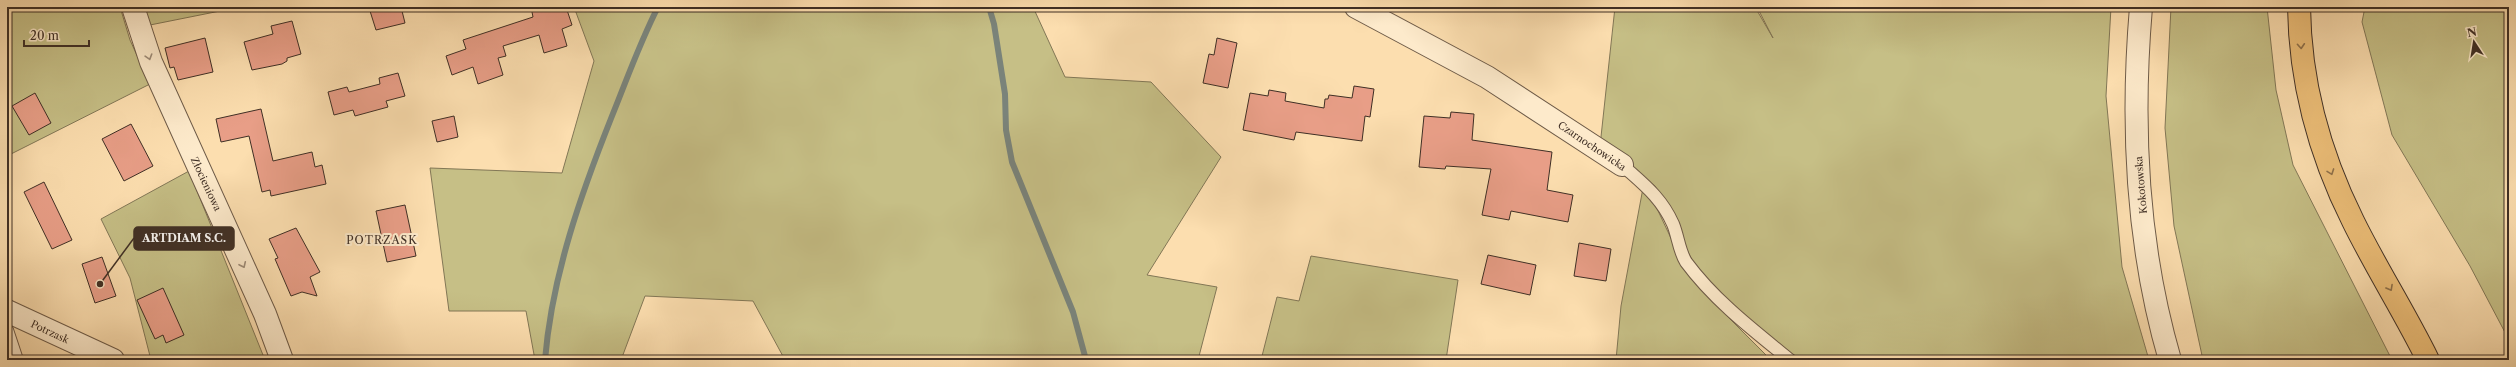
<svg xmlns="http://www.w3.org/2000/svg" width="2516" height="367" viewBox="0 0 2516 367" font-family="'Libre Caslon Text',serif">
<rect width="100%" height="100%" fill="#fcdeaf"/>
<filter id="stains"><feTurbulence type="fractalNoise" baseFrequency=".005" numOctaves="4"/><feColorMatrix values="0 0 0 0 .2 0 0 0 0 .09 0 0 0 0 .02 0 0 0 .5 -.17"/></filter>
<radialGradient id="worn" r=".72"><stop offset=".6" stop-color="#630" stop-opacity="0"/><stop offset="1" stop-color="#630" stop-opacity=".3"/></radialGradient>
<path fill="#c6bf86" stroke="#827756" d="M7,7h113l10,33 20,44 -143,72z
M143,7h97l-90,18z
M574,7h459l32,70 86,5 70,75 -74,118 70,12 -19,73h-413l-32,-59 -108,-5 -24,64h-86l-9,-49h-77l-19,-143 132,5 32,-112z
M1615,7h140l18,31 -16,-31h354l-5,89 16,171 27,93h-360l-55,-51 -41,-47 -38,-76 -55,-40z
M2171,7h96l9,83 17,75 99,195h-189l-29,-134 -9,-98z
M2365,7h144v333l-39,-74 -78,-131 -30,-113z
M189,171l76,189h-114l-21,-82 -29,-59z
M1643,188l9,10 34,72 36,41 49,49h-155l5,-54z
M1311,256l147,24 -12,80h-185l16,-63 22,4z"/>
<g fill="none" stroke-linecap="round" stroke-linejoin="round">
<path stroke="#7a837a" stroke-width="6" d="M989,7l5,17 11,70 1,36 6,32 61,150 13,48
M545,360c7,-85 36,-166 67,-244 15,-37 28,-74 46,-109"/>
</g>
<path fill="#e89e87" stroke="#3f2f25" d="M386,7h15l4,16 -29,7 -6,-19z
M531,7h35l6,18 -10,4 5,17 -23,7 -5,-18 -36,11 3,10 -8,2 5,17 -25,9 -5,-17 -21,8 -6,-19 20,-7 -3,-9 70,-23z
M292,21l9,33 -14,4v3l-5,3 -30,6 -8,-28 29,-8 -2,-8z
M205,38l8,34 -35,8 -4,-13 -4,1 -5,-20z
M1217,38l20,5 -9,45 -25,-5 6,-29 5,1z
M398,73l7,23 -19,5 2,6 -33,9 -2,-6 -19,5 -6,-23 19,-5 2,5 31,-8 -1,-6z
M1354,86l20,3 -4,28 -5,-1 -3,25 -66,-9 -2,8 -51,-10 7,-37 18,3 1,-6 17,3 -1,8 39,7 1,-9h3l1,-4 23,3z
M35,93l16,30 -22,12 -17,-29z
M261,109l12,52 39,-9 3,15 7,-2 4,19 -55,12 -1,-6 -8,2 -13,-56 -28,6 -5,-23z
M1451,112l23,2 -2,26 80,12 -5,38 26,5 -5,27 -57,-11 -2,9 -27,-5 9,-46 -45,-3 -1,3 -26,-2 5,-51 26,2z
M454,116l4,21 -21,5 -5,-21z
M131,124l22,42 -29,15 -22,-42z
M44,182l28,58 -20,9 -28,-57z
M405,205l11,51 -29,6 -11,-51z
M296,228l24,44 -10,5 7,19 -15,-4 -11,4 -16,-37 3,-1 -9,-19z
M1579,243l32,6 -5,32 -32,-5z
M1488,255l48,10 -6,30 -49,-11z
M102,257l14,39 -21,7 -13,-39z
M163,288l21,47 -18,8 -3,-8 -8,4 -18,-39z"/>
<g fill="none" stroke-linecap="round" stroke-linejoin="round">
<g stroke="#6e5b48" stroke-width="14">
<path id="service" d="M1622,165c21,19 39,32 51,59 5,12 6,27 13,38 28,38 67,68 104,98
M7,330l10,30"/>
</g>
<g stroke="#6e5b48" stroke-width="24">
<path id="minor" d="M133,7l18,55 114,252 17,46
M1356,7l131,70 135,88"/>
</g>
<g stroke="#6e5b48" stroke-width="24">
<path id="tertiary" d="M2141,7c-10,117 -4,240 29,353
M7,311l106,49"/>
</g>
<g stroke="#3f2f25" stroke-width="24">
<path id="motorway" d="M2299,7c1,74 21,148 54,214 23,47 52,92 75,139"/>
</g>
<use href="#service" stroke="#fdeacb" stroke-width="12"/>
<use href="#minor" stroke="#fdeacb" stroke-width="22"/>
<use href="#tertiary" stroke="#fdeacb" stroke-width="22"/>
<use href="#motorway" stroke="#eebf78" stroke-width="22"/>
</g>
<defs><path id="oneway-chevron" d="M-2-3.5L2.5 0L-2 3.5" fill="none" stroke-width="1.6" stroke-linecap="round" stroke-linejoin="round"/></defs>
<g stroke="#8e704a">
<use href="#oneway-chevron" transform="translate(2301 46) rotate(86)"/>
<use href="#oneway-chevron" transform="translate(2331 172) rotate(70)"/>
<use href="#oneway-chevron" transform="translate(2390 288) rotate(61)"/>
</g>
<g stroke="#9e8c78">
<use href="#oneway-chevron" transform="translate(149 57) rotate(73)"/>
<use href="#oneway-chevron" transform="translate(243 265) rotate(65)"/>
</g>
<g text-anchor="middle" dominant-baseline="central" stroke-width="4" stroke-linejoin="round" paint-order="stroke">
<g font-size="10" fill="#3f2f25" stroke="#fdeacb">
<text transform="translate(1592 146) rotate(34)">Czarnochowicka</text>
<text transform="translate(206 184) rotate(65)">Złocieniowa</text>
<text transform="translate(2141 185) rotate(-95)">Kokotowska</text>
<text transform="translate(50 332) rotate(25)">Potrzask</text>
</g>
<g font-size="11" letter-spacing="1" fill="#3f2f25" stroke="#fdeacb">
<text x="382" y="240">POTRZASK</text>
</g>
</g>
<path fill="none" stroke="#3f2f25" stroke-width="1.5" d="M100 284L134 238"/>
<circle fill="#3f2f25" stroke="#fdeacb" stroke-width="1.5" cx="100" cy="284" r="4"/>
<rect fill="#3f2f25" stroke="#3f2f25" stroke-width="1.5" x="134" y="227" width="100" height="23" rx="4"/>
<g font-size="11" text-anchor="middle" font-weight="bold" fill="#fff">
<text x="184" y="242">ARTDIAM S.C.</text>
</g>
<rect width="2516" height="367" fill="none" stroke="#fcdeaf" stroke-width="24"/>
<rect x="8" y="8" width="2500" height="351" fill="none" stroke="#3f2f25" stroke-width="2"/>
<rect x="12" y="12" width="2492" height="343" fill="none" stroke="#3f2f25"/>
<g transform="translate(2474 42) rotate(348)" stroke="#fdeacb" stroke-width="3" paint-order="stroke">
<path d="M0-3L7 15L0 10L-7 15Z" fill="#3f2f25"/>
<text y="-6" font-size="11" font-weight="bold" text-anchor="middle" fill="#3f2f25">N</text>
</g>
<path d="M24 40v6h65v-6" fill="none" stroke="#3f2f25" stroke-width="2"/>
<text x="30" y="40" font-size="12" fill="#3f2f25" stroke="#fdeacb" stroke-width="3" paint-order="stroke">20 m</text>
<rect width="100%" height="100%" filter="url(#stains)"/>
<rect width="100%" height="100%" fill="url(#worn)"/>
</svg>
